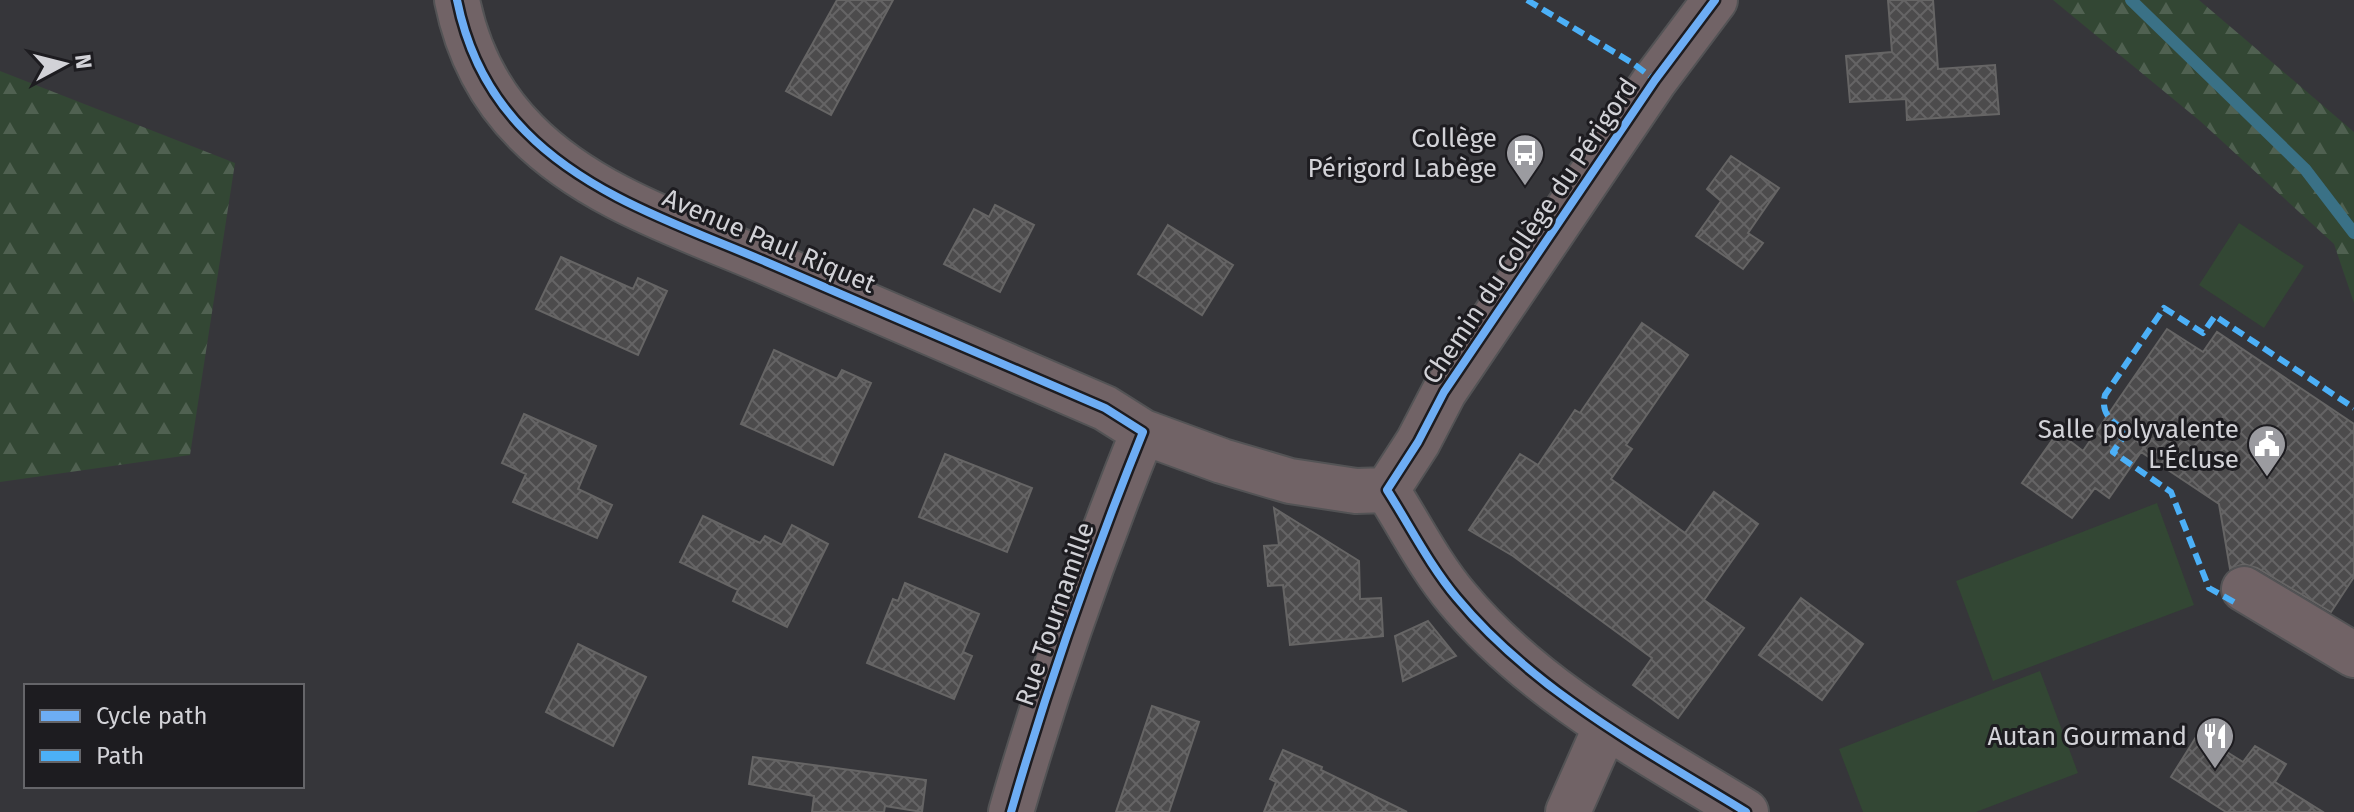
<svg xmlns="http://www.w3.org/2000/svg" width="2354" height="812" viewBox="0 0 2354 812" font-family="'Fira Sans',sans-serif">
<defs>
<pattern id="forest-firs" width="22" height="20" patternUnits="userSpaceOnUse" patternTransform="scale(2)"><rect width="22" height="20" fill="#334734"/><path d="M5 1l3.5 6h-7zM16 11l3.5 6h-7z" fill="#506151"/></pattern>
<pattern id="building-cross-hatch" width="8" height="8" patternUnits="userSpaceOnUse" patternTransform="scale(2)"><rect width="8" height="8" fill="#4c4b4c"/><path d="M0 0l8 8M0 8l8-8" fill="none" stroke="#656465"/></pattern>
</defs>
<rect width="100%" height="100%" fill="#36363a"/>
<path fill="url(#forest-firs)" d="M2053,0h146l155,132v171l-20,-59 -134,-123z
M0,71l235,92 -45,292 -190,27z"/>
<path fill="#334734" d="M2239,223l65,43 -40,62 -65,-43z
M2157,503l37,102 -201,76 -37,-100z
M2040,671l38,102 -102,39h-113l-24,-63z"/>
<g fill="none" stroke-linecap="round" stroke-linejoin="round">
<path stroke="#3a7186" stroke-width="12" d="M2131,0l174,169 49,64"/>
</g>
<path fill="url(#building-cross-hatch)" stroke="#666565" stroke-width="2" d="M837,0h56l-62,115 -45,-24z
M1888,0h45l5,69 57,-4 4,49 -92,6 -1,-21 -56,3 -4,-46 46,-4z
M1731,156l48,32 -31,45 15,10 -20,26 -47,-33 25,-35 -14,-12z
M995,205l39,20 -34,67 -56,-28 30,-55 15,8z
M1168,225l65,40 -31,50 -64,-41z
M561,257l72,32 5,-11 29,13 -29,64 -102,-46z
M1642,323l46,32 -62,90 6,4 -21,30 74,54 29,-41 44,32 -54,76 40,28 -66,90 -45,-33 19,-27 -139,-102 -44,-26 51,-76 18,11 37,-55 5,3z
M2167,329l36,23 14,-20 137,92v153l-23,35 -74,-44 -13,-4 -14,5 -11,-65 -78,-52 -32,46 -14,-10 -23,30 -50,-35 36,-51 25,19z
M774,350l63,29 5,-9 29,13 -38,82 -92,-41z
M524,414l72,32 -18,43 34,16 -15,33 -84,-36 13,-28 -24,-11z
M945,454l87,34 -25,64 -88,-35z
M1274,508l85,53 1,38 21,-1 2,38 -93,9 -7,-60 -15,1 -4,-40 15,-1z
M703,516l57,27 5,-7 17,9 10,-20 36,19 -41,83 -54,-26 5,-11 -58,-28z
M905,583l74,31 -16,38 9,4 -18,43 -87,-36 26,-64 5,2z
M1801,598l62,46 -41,56 -63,-45z
M1428,621l28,35 -53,25 -8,-45z
M578,644l68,33 -33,69 -67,-34z
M1152,706l47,16 -30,90h-53z
M2198,734l45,28 12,-16 31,18 -11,18 48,30h-97l-55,-35z
M1283,750l39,17 -1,3 86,42h-143l12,-30 -6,-3z
M753,757l173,23 -4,32 -37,-6 -1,6h-72l2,-16 -65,-12z"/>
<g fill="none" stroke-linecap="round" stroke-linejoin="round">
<g stroke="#535355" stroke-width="48">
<path id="minor" d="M457,0c10,50 33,96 69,132 65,66 162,96 245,132 111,48 223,96 334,144l38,24 79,29 68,20 66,10 31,-1
M1387,490l31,-48 26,-50 211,-312 60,-80
M1387,490c23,36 43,76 70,108 77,93 188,152 289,214
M2244,589l110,66
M1011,812c37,-128 82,-256 132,-380
M1568,812l38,-86"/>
</g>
<use href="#minor" stroke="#716366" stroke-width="44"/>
<path stroke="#4cb0f7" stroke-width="6" stroke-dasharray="12 6" stroke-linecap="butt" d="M1527,0l107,64 21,16
M2234,602l-25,-14 -38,-96 -58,-40 14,-20c-14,-10 -27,-17 -22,-37l59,-87 39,25 12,-17 139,92"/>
<g stroke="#1d1c20" stroke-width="13">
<path id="cycleway" d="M457,0c10,50 33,96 69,132 65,66 162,96 245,132 111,48 223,96 334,144l38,24c-50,124 -95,252 -132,380
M1715,0l-60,80 -211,312 -26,50 -31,48c23,36 43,76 70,108 77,93 188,152 289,214"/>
</g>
<use href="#cycleway" stroke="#6dadf4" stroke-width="8"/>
</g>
<defs>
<g id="bus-pin" transform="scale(2)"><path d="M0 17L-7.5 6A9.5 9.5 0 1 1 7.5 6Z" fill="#9b9ba0" stroke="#1d1c20"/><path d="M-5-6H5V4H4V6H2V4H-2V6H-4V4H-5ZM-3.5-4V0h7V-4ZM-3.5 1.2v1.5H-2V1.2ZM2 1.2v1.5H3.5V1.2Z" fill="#fff"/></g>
<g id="civic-pin" transform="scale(2)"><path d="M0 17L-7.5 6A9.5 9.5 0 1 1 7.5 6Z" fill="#9b9ba0" stroke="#1d1c20"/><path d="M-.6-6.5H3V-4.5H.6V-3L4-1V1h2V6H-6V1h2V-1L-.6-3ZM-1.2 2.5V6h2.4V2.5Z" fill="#fff"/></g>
<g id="restaurant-pin" transform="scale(2)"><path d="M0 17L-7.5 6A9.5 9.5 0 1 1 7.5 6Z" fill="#9b9ba0" stroke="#1d1c20"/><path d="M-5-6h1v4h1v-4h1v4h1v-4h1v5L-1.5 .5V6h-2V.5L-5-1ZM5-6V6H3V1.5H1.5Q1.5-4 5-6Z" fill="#fff"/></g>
</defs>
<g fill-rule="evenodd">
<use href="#bus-pin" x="1525" y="153"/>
<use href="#civic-pin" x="2267" y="444"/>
<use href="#restaurant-pin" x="2215" y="736"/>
</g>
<g text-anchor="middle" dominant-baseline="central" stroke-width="6" stroke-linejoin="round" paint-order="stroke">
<g font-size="26" fill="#d2d2d7" stroke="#1d1c20" text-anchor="end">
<text x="1497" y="138">Collège<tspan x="1497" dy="30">Périgord Labège</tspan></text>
<text x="2239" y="429">Salle polyvalente<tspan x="2239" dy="30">L'Écluse</tspan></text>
<text x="2187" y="736">Autan Gourmand</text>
</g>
<g font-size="26" fill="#d2d2d7" stroke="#1d1c20">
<text transform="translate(1530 231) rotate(-56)">Chemin du Collège du Périgord</text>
<text transform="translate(769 241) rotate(23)">Avenue Paul Riquet</text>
<text transform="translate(1055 614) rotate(-71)">Rue Tournamille</text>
</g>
</g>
<rect x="24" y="684" width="280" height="104" fill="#1d1c20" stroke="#656569" stroke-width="2"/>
<rect x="40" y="710" width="40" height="12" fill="#6dadf4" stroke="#656569" stroke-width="2"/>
<text x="96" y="724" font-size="24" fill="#d2d2d7">Cycle path</text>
<rect x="40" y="750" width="40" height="12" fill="#4cb0f7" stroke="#656569" stroke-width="2"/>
<text x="96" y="764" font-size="24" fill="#d2d2d7">Path</text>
<g transform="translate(64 64) rotate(83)" stroke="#1d1c20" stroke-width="6" paint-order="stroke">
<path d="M0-6L14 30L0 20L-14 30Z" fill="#d2d2d7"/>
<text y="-12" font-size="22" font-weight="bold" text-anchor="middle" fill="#d2d2d7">N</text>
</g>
</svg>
